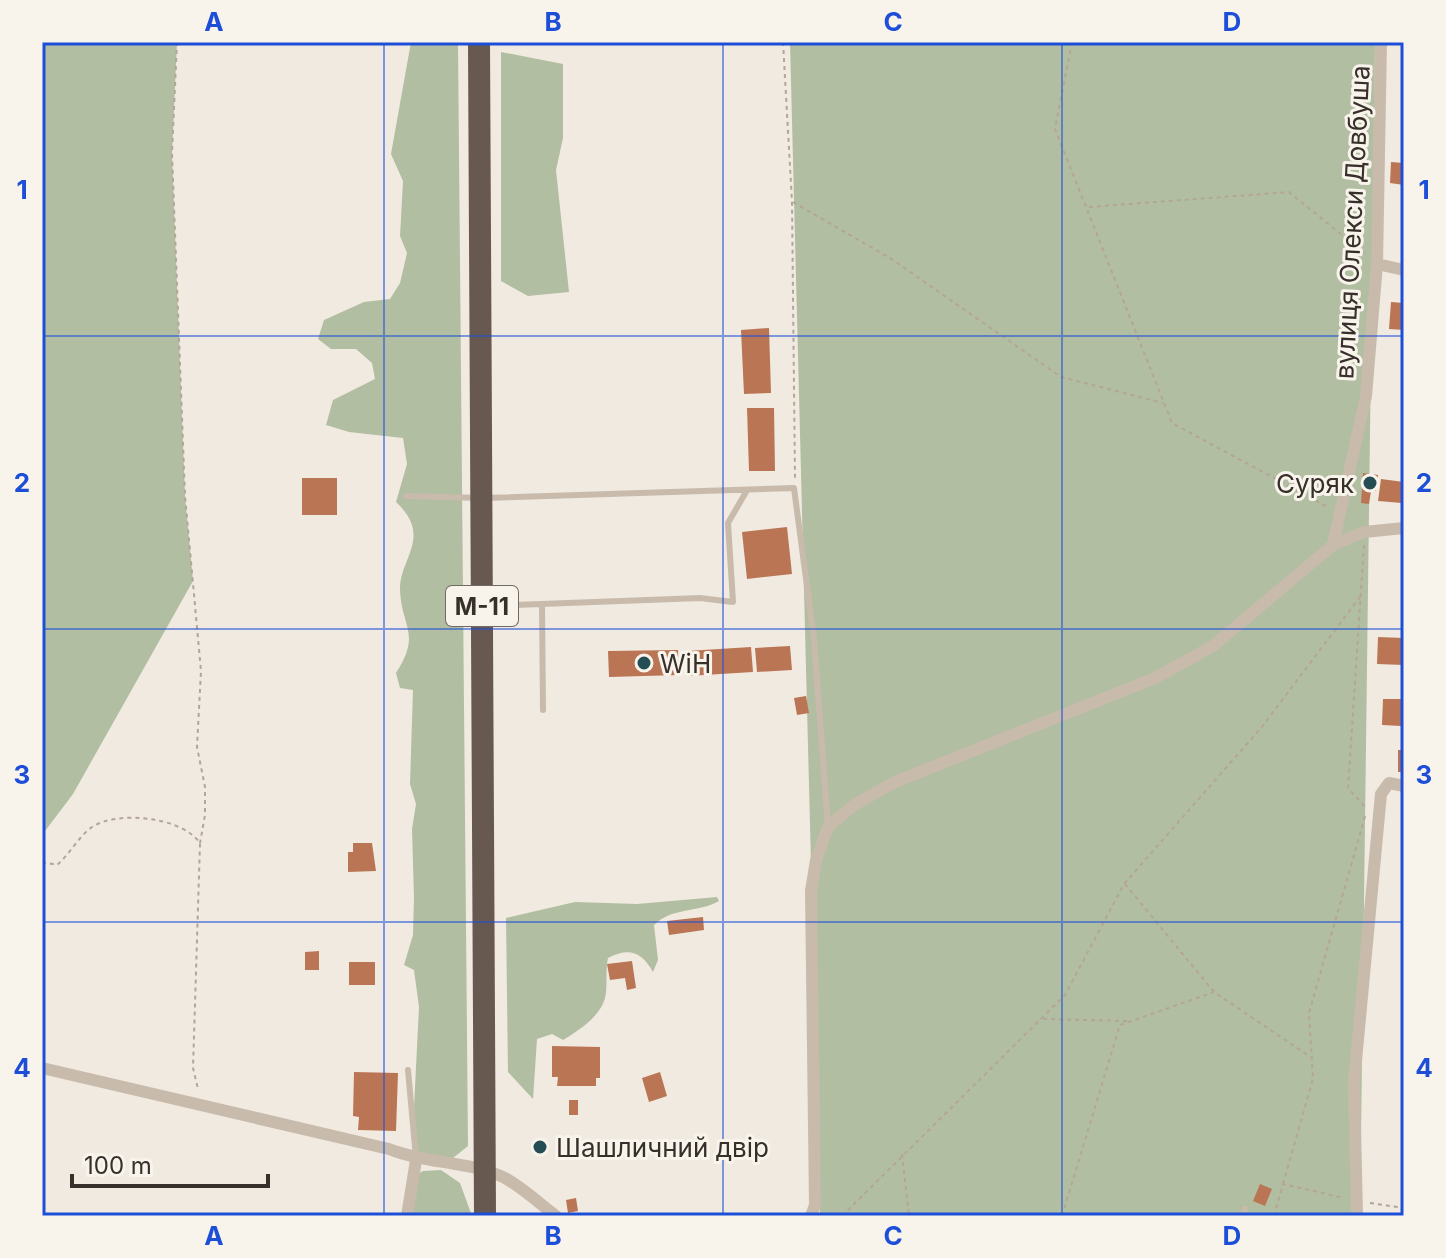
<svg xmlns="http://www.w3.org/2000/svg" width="1446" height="1258" viewBox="0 0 1446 1258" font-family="Inter,sans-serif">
<rect width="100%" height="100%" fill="#f1eae0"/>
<path fill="#b2bea1" d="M42,42h135l-5,111 13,343 8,85 -120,213 -31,41z
M411,42h47l10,1104 -15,12 -30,1 -11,-11 7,-141 -5,-37 -10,-5 9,-30 1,-38 -2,-68 4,-25 -6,-20 3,-94 -13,-2 -4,-15c26,-40 5,-46 4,-84 0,-32 33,-52 -4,-87l11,-38 -4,-26 -54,-6 -23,-7 7,-25 42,-21 -3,-16 -16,-14h-25l-13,-10 6,-19 40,-18 26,-3 10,-16 7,-30 -7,-17 3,-55 -12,-27z
M790,42h585l-15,1174h-540z
M501,52l62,12v74l-7,32 13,122 -41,4 -27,-15z
M717,897l2,4c-21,12 -47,6 -65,24l4,35 -5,12c-11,-20 -24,-25 -45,-14 -3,13 0,28 -3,40 -5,19 -27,33 -42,42l-11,-6 -15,5 -4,60 -25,-27 -2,-154 69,-16 62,2z
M441,1170l19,13 12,33h-68l5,-37 14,-8z"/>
<path fill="#ba7554" d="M1391,162l13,1v22l-14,-2z
M1391,302l13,1v27l-15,-1z
M769,328l2,65 -27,1 -3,-64z
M747,408h27l1,63h-26z
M1363,473l15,2 -2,16h-5l-2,13 -8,-1z
M302,478h35v37h-35z
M1381,479l23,3 -2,21 -24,-2z
M787,527l5,47 -45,5 -5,-47z
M1378,637l26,1v27l-27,-1z
M790,646l2,24 -35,2 -2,-24z
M751,647l2,25 -65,4 -1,-25z
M678,650l1,25 -70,2 -1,-26z
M806,696l3,17 -12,2 -3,-17z
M1383,699h19l-1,27 -19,-1z
M1398,750h6v22h-6z
M353,843h19l4,28 -28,1v-20h5z
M703,917l1,13 -35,5 -2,-14z
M319,951v19h-14v-18z
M632,961l4,27 -9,2 -2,-12 -15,2 -3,-16z
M349,962h26v23h-26z
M552,1046l48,1v31h-4v8h-39l1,-9h-6z
M354,1072l44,1 -2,58 -38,-1 1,-13 -6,-1z
M660,1072l7,24 -18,6 -7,-24z
M569,1100h9v15h-9z
M1260,1184l12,5 -7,17 -12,-5z
M576,1198l2,13 -10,2 -2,-13z"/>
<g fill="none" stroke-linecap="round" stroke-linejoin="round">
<path stroke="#b3a597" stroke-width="2" stroke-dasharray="4 4" stroke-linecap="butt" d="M177,42l-5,111 13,343 16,175 -4,76 8,40v28l-5,28
M783,42l9,160 3,277
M1072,42l-17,87 117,294 156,84
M793,202l100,58 168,117 102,26
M1089,207l200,-15 75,61
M1364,545l-16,243 18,20
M42,862l15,3c13,-11 21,-28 35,-38 26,-17 90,-10 108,16l-7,225 5,21
M1125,884l89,108 98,66
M1043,1019l85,2
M902,1154l7,62
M1283,1184l30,-105 -4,-66 57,-200
M1370,1203l34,5
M842,1216l223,-221 59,-111 137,-156 99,-131
M1062,1216l58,-191 94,-33
M1274,1216l9,-32 61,14"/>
<path stroke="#c8bbac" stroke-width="6" d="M406,496l77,2 311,-10 20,151 14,188
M542,604l1,106
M488,606l212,-8 33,4 -5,-79 18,-31
M408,1070l8,88
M1243,1216l2,-7"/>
<path stroke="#c8bbac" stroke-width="12" d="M1377,264l27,6
M1333,545l33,-149 11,-132 4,-222
M42,1068l347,81c37,15 82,12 116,29 18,10 35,26 51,38
M407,1216l9,-56
M811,1216l4,-11 -4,-314 5,-31 12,-33 26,-22 41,-23 260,-104 58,-32 120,-101 31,-13 40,-4
M1357,1216l-3,-134 27,-288 8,-11 15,3"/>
<path stroke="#675950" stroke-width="22" d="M479,42l6,1174"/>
</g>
<path fill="none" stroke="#1d4ed8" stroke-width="2" stroke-opacity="0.55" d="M384,42v1174M723,42v1174M1062,42v1174M42,336h1362M42,629h1362M42,922h1362"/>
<g fill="#244d54" stroke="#f8f4ec" stroke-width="3">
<circle cx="1370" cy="483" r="8"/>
<circle cx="644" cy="663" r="8"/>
<circle cx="540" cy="1147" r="8"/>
</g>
<g text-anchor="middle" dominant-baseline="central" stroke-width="6" stroke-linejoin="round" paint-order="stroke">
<rect fill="#f8f4ec" stroke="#716a64" stroke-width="2" x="446" y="586" width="72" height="40" rx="6"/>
<g font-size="24" font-weight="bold" fill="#372f2a">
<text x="482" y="606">М-11</text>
</g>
<g font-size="26" fill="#372f2a" stroke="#f8f4ec">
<text transform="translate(1352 222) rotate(-87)">вулиця Олекси Довбуша</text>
</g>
<g font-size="26" fill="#372f2a" stroke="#f8f4ec" text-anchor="start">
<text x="1354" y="483" text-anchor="end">Суряк</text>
<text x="660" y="663">WiH</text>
<text x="556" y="1147">Шашличний двір</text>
</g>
</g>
<rect width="1446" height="1258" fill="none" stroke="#f8f4ec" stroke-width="88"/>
<path d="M72 1174v12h196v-12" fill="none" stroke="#372f2a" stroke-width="4"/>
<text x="84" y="1174" font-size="24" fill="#372f2a" stroke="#f8f4ec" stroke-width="6" paint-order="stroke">100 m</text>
<rect x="44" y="44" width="1358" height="1170" fill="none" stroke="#1d4ed8" stroke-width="3"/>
<g font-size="26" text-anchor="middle" font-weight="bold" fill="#1d4ed8">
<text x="214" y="31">A</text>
<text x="553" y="31">B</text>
<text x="893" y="31">C</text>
<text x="1232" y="31">D</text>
<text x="22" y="199">1</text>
<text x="1424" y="199">1</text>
<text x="22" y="492">2</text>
<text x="1424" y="492">2</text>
<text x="22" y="784">3</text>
<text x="1424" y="784">3</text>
<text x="22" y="1077">4</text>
<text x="1424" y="1077">4</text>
<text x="214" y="1245">A</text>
<text x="553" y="1245">B</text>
<text x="893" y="1245">C</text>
<text x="1232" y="1245">D</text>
</g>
</svg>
